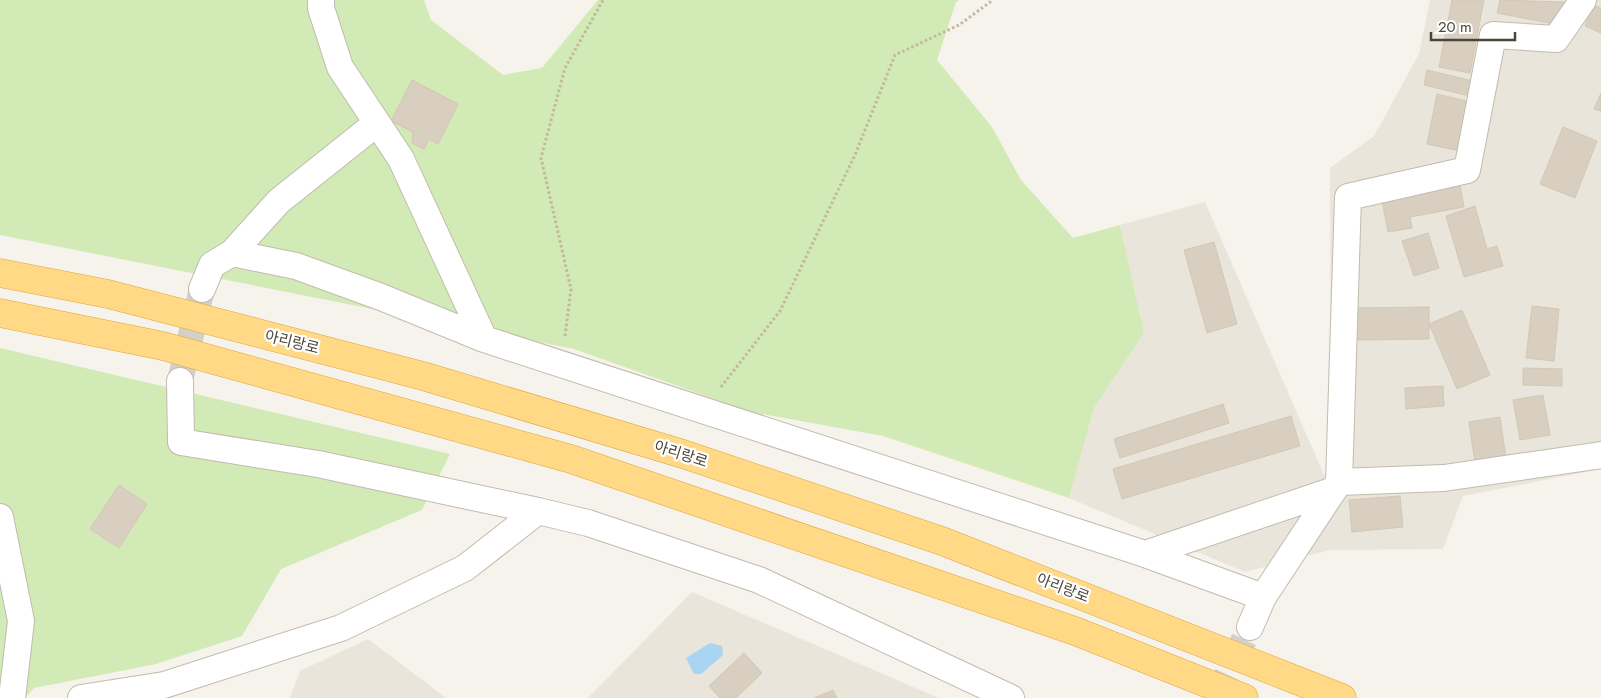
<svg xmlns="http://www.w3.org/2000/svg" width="1601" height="698" viewBox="0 0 1601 698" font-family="Jost,'Noto Sans KR',sans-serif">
<rect width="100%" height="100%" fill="#f6f3ec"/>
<path fill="#eae5da" d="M1430,0h171v469l-138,27 -20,53 -113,1 -85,22 -176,-74 25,-90 50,-75 -24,-108 85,-23 119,273 7,-9 -1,-298 44,-32 45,-82z
M692,592l247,106h-351z
M368,639l78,59h-156l10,-27z"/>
<path fill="#d2eab5" d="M0,0h424l7,20 72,55 39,-7 56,-68h361l-3,2 -19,58 55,67 29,53 52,58 47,-13 24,108 -50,75 -25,90 -186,-62 -132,-24 -177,-63 -574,-114z
M0,348l450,106 -28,56 -141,59 -39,67 -86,28 -122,24 -9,10h-25z"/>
<path fill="#a9d4f2" d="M710,643l12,3 1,9 -22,19h-7l-8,-16z"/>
<path fill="#d8cfc1" stroke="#d3c7b4" d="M1452,0h32l-14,73 -31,-6z
M1500,0l64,2 -5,23 -62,-12z
M1593,5l8,3v25l-16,-7z
M1427,70l50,12 -3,15 -50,-12z
M412,80l46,24 -20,40 -9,-5 -5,10 -12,-6 1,-11 -22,-11z
M1601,93v18l-7,-2z
M1437,94l33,8 -10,49 -33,-7z
M1563,127l34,14 -22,57 -35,-14z
M1460,185l4,22 -54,10 2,11 -24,4 -6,-32z
M1475,206l12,43 10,-3 6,20 -39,11 -18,-61z
M1428,233l11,35 -25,8 -12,-35z
M1214,242l23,82 -30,9 -23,-83z
M1532,306l27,3 -5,52 -28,-3z
M1429,307v32l-73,1v-32z
M1462,310l28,65 -33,14 -28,-65z
M1523,368l39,1v17l-39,-1z
M1443,386l1,20 -38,3 -1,-21z
M1543,395l7,40 -30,5 -7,-40z
M1223,404l6,19 -109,35 -6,-19z
M1291,416l9,30 -178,53 -9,-30z
M1500,417l6,41 -31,5 -6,-41z
M119,485l28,19 -28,44 -29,-19z
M1400,496l3,31 -51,5 -3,-32z
M744,653l18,20 -26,25h-16l-11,-12z
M833,690l4,8h-23z"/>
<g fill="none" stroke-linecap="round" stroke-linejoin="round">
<path stroke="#d4d0c8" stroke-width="26" stroke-dasharray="26 13" stroke-linecap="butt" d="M180,381l22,-92
M1216,698l34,-71"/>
<g stroke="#c2bbae" stroke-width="28">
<path id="minor" d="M321,0v8l19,59 61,92 83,180 661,215 118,43
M232,253l47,-52 98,-78
M202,289l10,-24 20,-12 64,13 85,31 103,42
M180,381l1,61 137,22 220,47
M1339,482l9,-285 119,-27 26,-135 63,4 27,-39
M0,517l21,104 -9,77
M1145,554l189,-64
M1250,627l13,-30 76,-115 105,-4 157,-23
M81,698l83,-13 177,-57 124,-60 73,-57 50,12 171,57 252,118"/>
</g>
<g stroke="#e0a43c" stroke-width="29">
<path id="trunk" d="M0,273l108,21 315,82 260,78 259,87 400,157
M0,313l163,33 408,113 504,172 169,67"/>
</g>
<path stroke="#c4b79f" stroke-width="3" stroke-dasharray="2.5 2.5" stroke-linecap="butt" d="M565,336l6,-47 -30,-131 24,-90 38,-68
M721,387l59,-76 75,-156 40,-100 64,-30 34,-25"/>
<use href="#minor" stroke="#fff" stroke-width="26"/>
<use href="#trunk" stroke="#ffd985" stroke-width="28"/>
</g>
<g text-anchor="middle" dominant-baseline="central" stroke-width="4.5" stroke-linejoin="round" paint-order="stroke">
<g font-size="15" fill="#4b4439" stroke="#fff">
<text transform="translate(292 342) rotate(14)">아리랑로</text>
<text transform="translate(681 454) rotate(18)">아리랑로</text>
<text transform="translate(1063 588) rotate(21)">아리랑로</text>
</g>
</g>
<path d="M1431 32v8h84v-8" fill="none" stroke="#4b4439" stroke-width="2.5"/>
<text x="1438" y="32" font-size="15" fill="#4b4439" stroke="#ffffff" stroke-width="4" paint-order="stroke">20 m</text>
</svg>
